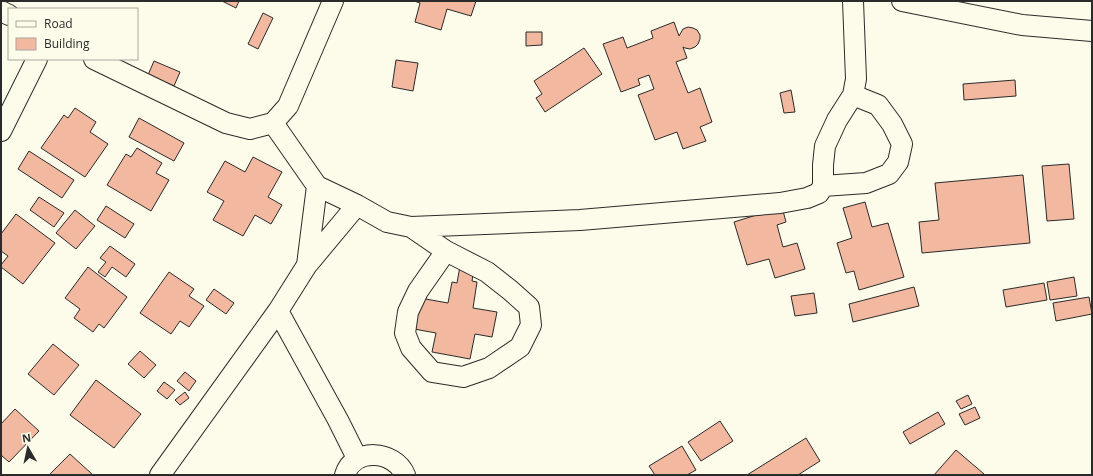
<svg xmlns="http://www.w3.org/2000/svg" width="1093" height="476" viewBox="0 0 1093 476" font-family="'Open Sans',sans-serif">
<rect width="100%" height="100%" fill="#fdfbea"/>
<path fill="#f2b8a0" stroke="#2b2b2b" d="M222,1h17l-3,7z
M414,1h62l-5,15 -24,-7 -6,21 -26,-8 5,-19z
M263,13l10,5 -15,31 -10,-5z
M674,22l5,14 4,-7 5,-2 5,1 4,2 3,5v4l-2,5 -3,3 -5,2 -5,-1 -2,-1 4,11 -11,4 12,31 12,-5 12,34 -12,5 6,14 -23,8 -6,-17 -22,8 -17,-45 16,-6 -5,-14 -11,4 2,6 -19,7 -18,-48 20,-7 4,11 26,-10 -2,-7z
M526,32h16v13l-16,1z
M584,48l18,26 -57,38 -9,-14 6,-4 -8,-13z
M396,60l22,3 -5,28 -21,-4z
M154,61l26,11 -6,14 -26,-11z
M1015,80l1,16 -52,4 -1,-16z
M791,90l4,22 -11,1 -4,-20z
M75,108l21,14 -6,10 18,12 -23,33 -44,-29 23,-33 4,3z
M139,118l45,25 -10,18 -45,-24z
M137,148l25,15 -6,10 13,7 -18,31 -44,-26 19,-31 5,3z
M29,151l45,29 -12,18 -44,-29z
M253,157l29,15 -14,25 14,8 -11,19 -16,-9 -12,21 -30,-16 11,-19 -17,-9 18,-31 20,11z
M1069,164l5,55 -27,2 -5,-55z
M1023,175l7,68 -108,10 -3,-31 20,-2 -4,-37z
M39,197l25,16 -10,14 -24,-17z
M865,202l7,25 16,-4 16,54 -45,13 -5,-19 -8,2 -9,-30 15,-5 -9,-30z
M106,206l28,18 -9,14 -28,-18z
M782,207l4,15 -9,3 6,22 14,-4 8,26 -30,9 -6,-19 -22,6 -13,-43z
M75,210l20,16 -19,23 -20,-16z
M16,214l39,29 -32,41 -22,-17v-2l7,-9 -7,-5v-17z
M110,246l25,18 -9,13 -14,-10 -7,10 -7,-5 8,-10 -6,-4z
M460,266l14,2 -2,13 5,1 -4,26 24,4 -5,25 -17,-3 -5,25 -38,-7 4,-19 -22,-4 6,-31 28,5 4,-21 5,1z
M88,267l39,30 -23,31 -5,-4 -6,8 -19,-14 6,-9 -15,-11z
M169,272l25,17 -5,7 15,10 -15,21 -9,-6 -9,13 -31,-21z
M1074,277l3,19 -27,4 -3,-18z
M1044,283l3,17 -41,7 -3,-17z
M914,287l5,19 -66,16 -4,-18z
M214,289l20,14 -8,11 -20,-14z
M814,293l3,20 -22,3 -4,-20z
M1089,297l3,17 -36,7 -3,-18z
M53,344l26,21 -25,30 -26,-21z
M140,351l16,14 -12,13 -16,-14z
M185,372l11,9 -7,10 -12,-10z
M96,380l45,34 -27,34 -44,-33z
M164,382l11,8 -8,9 -10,-8z
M185,392l4,6 -9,7 -5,-5z
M968,395l4,9 -11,5 -5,-8z
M975,407l5,11 -15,7 -6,-11z
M15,409l24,22 -30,31 -8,-7v-31z
M938,412l7,12 -35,20 -7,-12z
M720,421l13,20 -32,20 -13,-19z
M806,438l14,23 -22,14h-51z
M682,446l14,24 -9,5h-32l-6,-9z
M956,450l28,24v1h-50z
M70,454l23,21h-44z"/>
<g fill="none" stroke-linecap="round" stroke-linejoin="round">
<g stroke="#2b2b2b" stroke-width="22">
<path id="minor" d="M902,1l120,24 70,6
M1,11l8,4
M94,59l132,64 24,6 23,-6 15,-17 45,-105
M1,131l36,-72
M317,186l40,19 30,17 24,5 169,-7 200,-17 27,-5 12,-5 4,-7v-21l2,-19 12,-26 16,-25 3,-16 -3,-78
M823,186l43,-3 23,-9 9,-12 4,-18 -10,-20 -14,-19 -25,-10
M411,227l35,24 41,21 23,18 19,17 2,18 -11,22 -31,21 -26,9 -31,-5 -21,-24 -6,-15 3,-21 10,-21 28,-40
M307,265l50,-60
M278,311l60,109 19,38
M160,475l118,-164 29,-46 10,-79 -44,-63
M345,475c8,-28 50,-25 60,0"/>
</g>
<use href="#minor" stroke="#fdfbea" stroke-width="20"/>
</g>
<rect width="1093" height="476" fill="none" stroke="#2b2b2b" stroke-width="4"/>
<rect x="8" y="8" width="130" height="52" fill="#fdfbea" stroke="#a9a89e"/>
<rect x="16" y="21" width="20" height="6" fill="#fdfbea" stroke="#a9a89e"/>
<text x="44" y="28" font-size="12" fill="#2b2b2b">Road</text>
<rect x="16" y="38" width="20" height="12" fill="#f2b8a0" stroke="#a9a89e"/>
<text x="44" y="48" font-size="12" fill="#2b2b2b">Building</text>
<g transform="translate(28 448) rotate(351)" stroke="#fdfbea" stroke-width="3" paint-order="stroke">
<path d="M0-3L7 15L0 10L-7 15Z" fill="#2b2b2b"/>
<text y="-6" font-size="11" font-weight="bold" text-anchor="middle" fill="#2b2b2b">N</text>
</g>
</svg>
